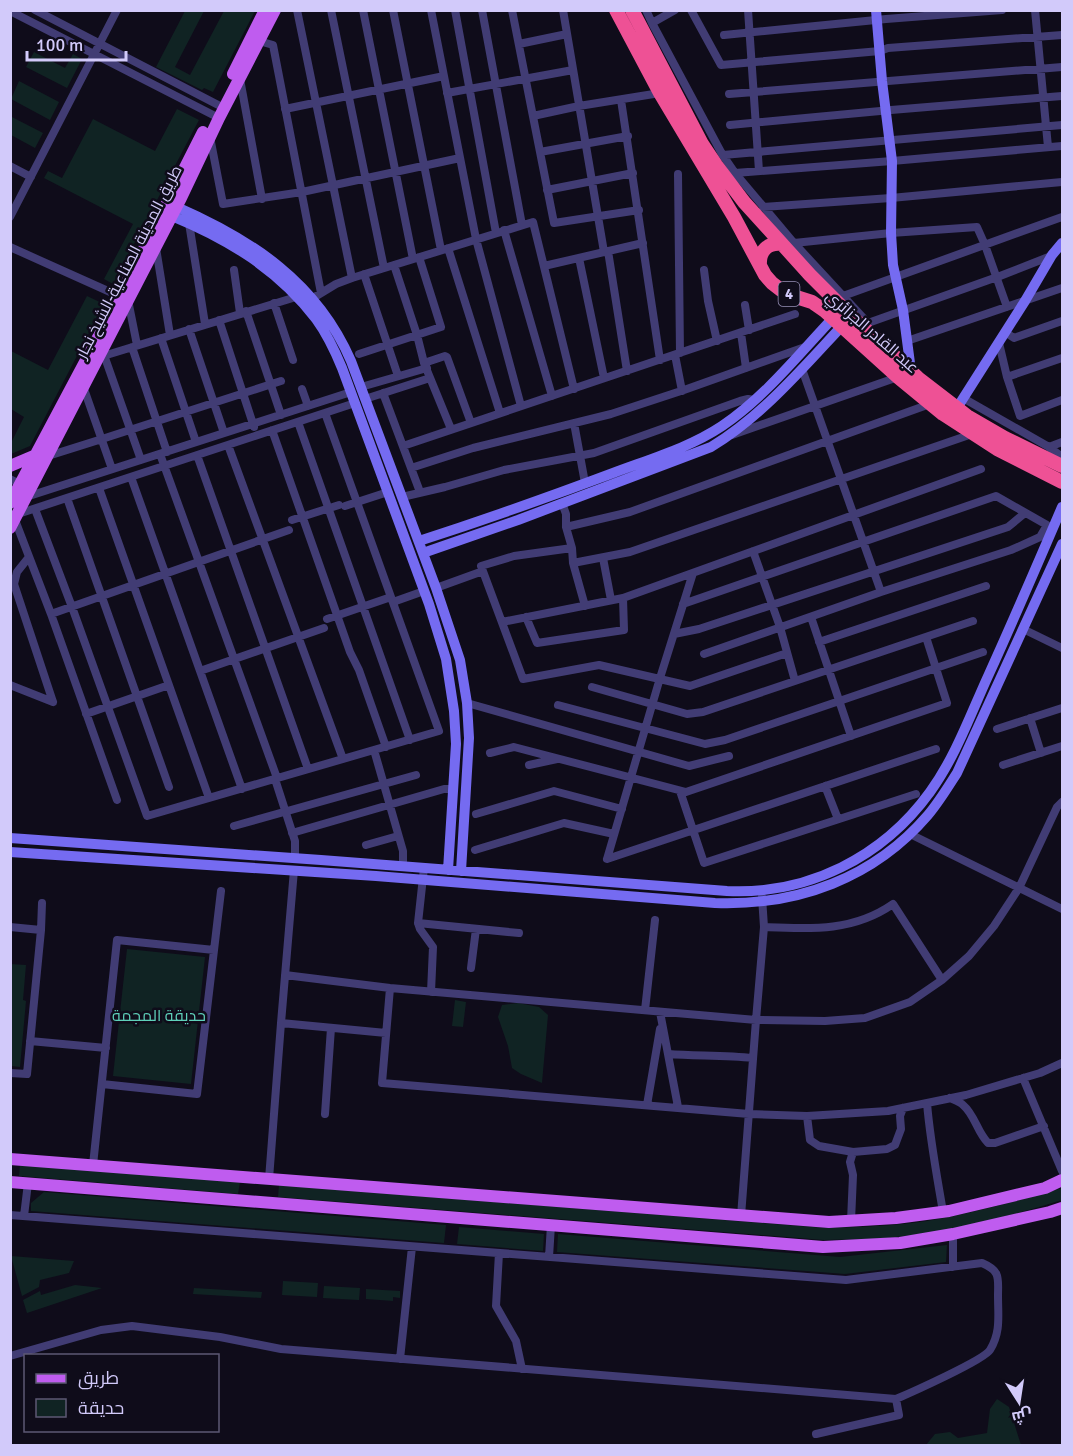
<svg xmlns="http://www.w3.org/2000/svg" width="1073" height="1456" viewBox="0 0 1073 1456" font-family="Signika,Cairo,sans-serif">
<rect width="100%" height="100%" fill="#0f0c1a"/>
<path fill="#102323" d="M185,11h19l-29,56 15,8 34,-64h-1h32l-42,81 -9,-4 -2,2 -46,-23z
M34,52l31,16 8,-14 9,5 -15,29 -41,-21z
M19,81l40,21 -9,18 -39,-21z
M177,109l22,11 -86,164 -9,-5 29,-55 -89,-46 4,-7 14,7 31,-59 62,32z
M10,116l33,17 -8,15 -24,-13z
M87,296l17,8 -74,142 -19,8v-11l13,-26 -13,-8v-58l37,19z
M127,949l78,8 -14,127 -78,-8z
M10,964l16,1 -3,35 3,1 -6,66 -9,-1z
M455,1000l11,2 -3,25 -11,-1z
M518,1003l21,4 9,8 -6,68 -21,-9 -9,-6 -4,-22 -10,-29 4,-12z
M20,1165l220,17 -2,12 -219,-18z
M279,1185l546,43c34,-1 68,-2 102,-7 46,-8 91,-20 135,-33v12c-57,18 -114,32 -174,38 -21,2 -43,1 -64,2l-546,-43z
M44,1192l402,33 -2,18 -413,-32v-8z
M459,1227l85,7 -1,17 -86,-7z
M558,1234l282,23 107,-12 -1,17 -101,12 -288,-22z
M11,1256l63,5 -5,12 -29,7 -1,7 -17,9z
M283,1281l35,2 -1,14 -35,-2z
M75,1285l27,3 -75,25 -4,-13 17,-9 1,4z
M324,1286l36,2 -1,12 -36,-2z
M194,1288l68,4 -1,6 -68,-4z
M366,1289l34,2v7l-7,-1v4l-27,-2z
M997,1399l12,8 12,38h-95l9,-11 15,-2 8,6 29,-5 3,-24z"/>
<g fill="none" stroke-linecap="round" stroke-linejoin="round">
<path stroke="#413c74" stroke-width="8" d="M35,10l189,98
M297,10l55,268
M331,10l53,258
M363,10l50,249
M393,10l48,240
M431,10l45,229 45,167
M455,10l41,223
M482,10l40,215
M512,10l42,213 85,-13
M563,10l41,242
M646,10l6,13 23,-13
M691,10l30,55 159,-14 8,-3 174,-13
M748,10l11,161
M1035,10l13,137
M10,11l209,107
M652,23l70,131 13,19 157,-12 170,-15
M724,35l162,-16 116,-9
M259,41l14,4 48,248
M519,44l48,-10
M240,79l22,120
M447,93l126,-23
M729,94l333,-27
M621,100l39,260
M285,109l159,-33
M533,116l46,-10 81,-13
M730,125l161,-15 171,-14
M210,137l13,67 79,-12 158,-34
M540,152l88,-16
M723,155l339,-30
M10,166l21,11
M735,173l59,70 74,80 132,-47 51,-20
M678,174l2,179
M547,190l86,-17
M763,207l128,-9 171,-16
M10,217l107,-207
M189,223l16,101
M504,230l48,166
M794,243l97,-10 86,-6 8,18 22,62
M10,247l118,53 9,45
M156,248l14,87
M448,248l52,165
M608,251l19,120
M579,258l25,120
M394,265l23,70 7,28 27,66
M544,266l99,-23
M234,270l6,43
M704,270l4,31 9,40
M364,274l34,102
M843,296l219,-79
M313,298l23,-14 16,-6 181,-56 41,167
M274,303l19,57
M745,305l4,25
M246,311l35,104
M219,320l35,107
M189,329l35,104
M1005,332l9,6 48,-17
M741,333l5,35
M161,338l35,104
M907,341l155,-53
M999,343l8,34 13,39 42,-16
M132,347l35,105
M359,354l82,-27 -22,-70
M104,355l37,105
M675,355l7,36
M100,357l196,-60
M424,363l21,-7 2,1 24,66
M802,369l79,223
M1007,377l55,-19
M83,386l29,83
M361,387l66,-19
M302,389l6,17
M383,393l37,99
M963,398l86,49 13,10
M365,399l65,-21
M298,422l112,318
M574,423l11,60
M272,430l78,222 9,18 27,77
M732,435l166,-58
M228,445l115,314
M403,446l392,-132
M1049,447l13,-5
M160,454l117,324
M197,455l111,314
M48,456l54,-17 179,-58
M411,468l62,-20 138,-34 73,-24 121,-43
M131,477l111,312
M10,479l14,7
M99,488l110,310
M26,497l325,-105
M402,497l43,-10 59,-17 90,-17 146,-52 8,-2 7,1
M67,498l102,289
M562,503l4,11v13l6,21 1,15 12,43
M345,506l43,-14
M35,509l37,98 75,209 292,-85 -114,-318
M18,514l337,-111
M15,520l36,94 66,186
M292,520l47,-15
M566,527l64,-15 300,-108
M572,548l-58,8 -33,10 42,113 76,-14 91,21 97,-33
M753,551l27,76 15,54
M29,557l-12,15 -3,12 39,118
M603,558l8,42
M573,563l57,-11 342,-118
M436,588l47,-17
M393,602l31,-11
M683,604l313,-108 51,29 -7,12 -29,13 -130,42 -177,62
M51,614l238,-84
M526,617l11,26 87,-13 -1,-32
M811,617l40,119
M327,619l64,-22
M502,622l121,-24 358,-129
M1023,629l39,19
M674,634l25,-5 309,-102 17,-14
M819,642l167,-56
M200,671l124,-43
M10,685l43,17
M592,687l95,27 16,-2 270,-91
M467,703l222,63 40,-10
M558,705l147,39 20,-4 258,-88
M86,714l83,-29
M1030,718l11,35
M997,729l65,-21
M374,750l29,101v16
M490,753l24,-6 172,45 261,-89 -21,-66
M529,765l28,-6
M1003,765l59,-19
M275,779l20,62v17
M825,786l13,33
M680,791l24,72 212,-69
M476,814l78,-23 68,18
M234,826l182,-51
M292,833l152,-44h10
M910,834l152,75
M366,845l32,-9
M475,850l89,-27 50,11
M607,859l329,-110
M607,859l53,-181 33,-105
M424,868l-6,55 2,6 13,18 -2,45
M418,923l101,10
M10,927l31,3 -14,144 -17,-1
M764,927c46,2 89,5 129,-23l49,76
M41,930l1,-27
M471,968l5,-39
M285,975l105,13 366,32 69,1 40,-3 45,-16 32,-22 27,-24 25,-30 25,-38 38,-81 5,-5
M390,988l-8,95 367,31 58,2 81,-5 78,-16 74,-22 22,-10
M645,1010l10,-90
M660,1012l18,95
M281,1023l105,10
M30,1041l76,7
M668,1054c28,2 57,1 85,4
M1023,1078l39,93
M102,1084l95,10 24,-203
M950,1098c4,2 10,4 13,7 12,10 14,27 25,38h7l49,-17
M927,1103c3,37 10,73 16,109
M647,1105l13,-76
M325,1114l6,-86
M807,1116l3,24 9,6 34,6
M93,1165l24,-225 97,10
M269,1179l12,-156 13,-153
M10,1215l836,65 136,-17c19,8 16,15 16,33 0,20 3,36 -8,54 -6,10 -80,43 -94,49l-615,-50 -61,-12 -88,-11 -31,4 -91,26
M24,1216l4,-33
M741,1216l15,-196 8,-93 -2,-30
M851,1221l2,-46 -3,-13 3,-10 34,-3 8,-4 6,-16 -1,-13 3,-8
M499,1253l-3,53 20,35 6,28
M549,1257l2,-32
M953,1267v-33
M400,1359l12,-112
M816,1434l83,-19 -3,-16"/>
<path stroke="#756bf1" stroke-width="10" d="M876,10l6,71 10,80 -1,72 2,32 10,45 8,61
M177,207c75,33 140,75 174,154l85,227 24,72 7,43 2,35 -8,133
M172,216c56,23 107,54 144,103 11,15 19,32 26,49l87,236 17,55 8,52 2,33 -8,126
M957,408l68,-107 27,-46 10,-12
M419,541c65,-21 130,-44 194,-68 37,-14 76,-25 109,-47 43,-29 76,-71 111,-108
M423,553l95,-33 193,-73c51,-31 90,-77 131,-121
M10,838l311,22 406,31c81,4 156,-34 203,-99 26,-36 41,-79 59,-118 25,-55 49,-111 73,-167
M10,852l366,24 339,27c83,3 159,-25 213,-88 11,-13 20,-28 29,-42l105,-229"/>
<path stroke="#bf5cef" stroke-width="12" d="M233,74l32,-64
M10,466l26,-11
M10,503l110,-207 83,-164
M10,528l171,-330 38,-80 56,-108
M10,1159l819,63 67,-4 53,-7 96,-23 17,-8
M10,1182l813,65 77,-4 53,-9 97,-22 12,-4"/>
<path stroke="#ee5195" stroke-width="14" d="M616,10l44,83 74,124 31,58 7,8 9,7 9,5 22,7 13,9 73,66 45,37 54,35 65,33
M632,10l70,134 14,21 28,37 66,73 41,41 67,62 39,30 10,8 38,22 57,28
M760,265c-1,-14 8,-23 22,-21"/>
</g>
<g text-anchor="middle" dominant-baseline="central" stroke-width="5" stroke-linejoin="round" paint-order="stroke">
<rect fill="#0f0c1a" stroke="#9891b7" stroke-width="1.5" x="778.5" y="282" width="21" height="24" rx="4.5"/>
<g font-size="15" font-weight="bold" fill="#d2cafa">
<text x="789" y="294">4</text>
</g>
<g font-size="16" fill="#d2cafa" stroke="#0f0c1a">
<text transform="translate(129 262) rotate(-63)">طريق المدينة الصناعية-الشيخ نجار</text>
<text transform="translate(872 332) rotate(41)">عبد القادر الجزائري</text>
</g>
<g font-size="16" fill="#5fd1ba" stroke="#0f0c1a">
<text x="159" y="1016">حديقة المجمة</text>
</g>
</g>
<rect width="1073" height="1456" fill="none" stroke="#d2cafa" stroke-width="24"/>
<rect x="24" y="1354" width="195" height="78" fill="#0f0c1a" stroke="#5d5874" stroke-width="1.5"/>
<rect x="36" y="1374" width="30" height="9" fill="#bf5cef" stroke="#5d5874" stroke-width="1.5"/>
<text x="78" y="1384" font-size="18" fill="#d2cafa">طريق</text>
<rect x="36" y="1399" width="30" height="18" fill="#102323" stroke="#5d5874" stroke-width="1.5"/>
<text x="78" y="1414" font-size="18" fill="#d2cafa">حديقة</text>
<g transform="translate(1019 1402) rotate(168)" stroke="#0f0c1a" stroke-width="4.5" paint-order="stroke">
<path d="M0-4.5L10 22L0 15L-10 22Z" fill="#d2cafa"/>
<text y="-9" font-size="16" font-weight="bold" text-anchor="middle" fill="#d2cafa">ش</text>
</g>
<path d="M27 51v9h99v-9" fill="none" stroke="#d2cafa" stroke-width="3"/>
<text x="36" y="51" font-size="18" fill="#d2cafa" stroke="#0f0c1a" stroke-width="4.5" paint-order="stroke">100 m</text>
</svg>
